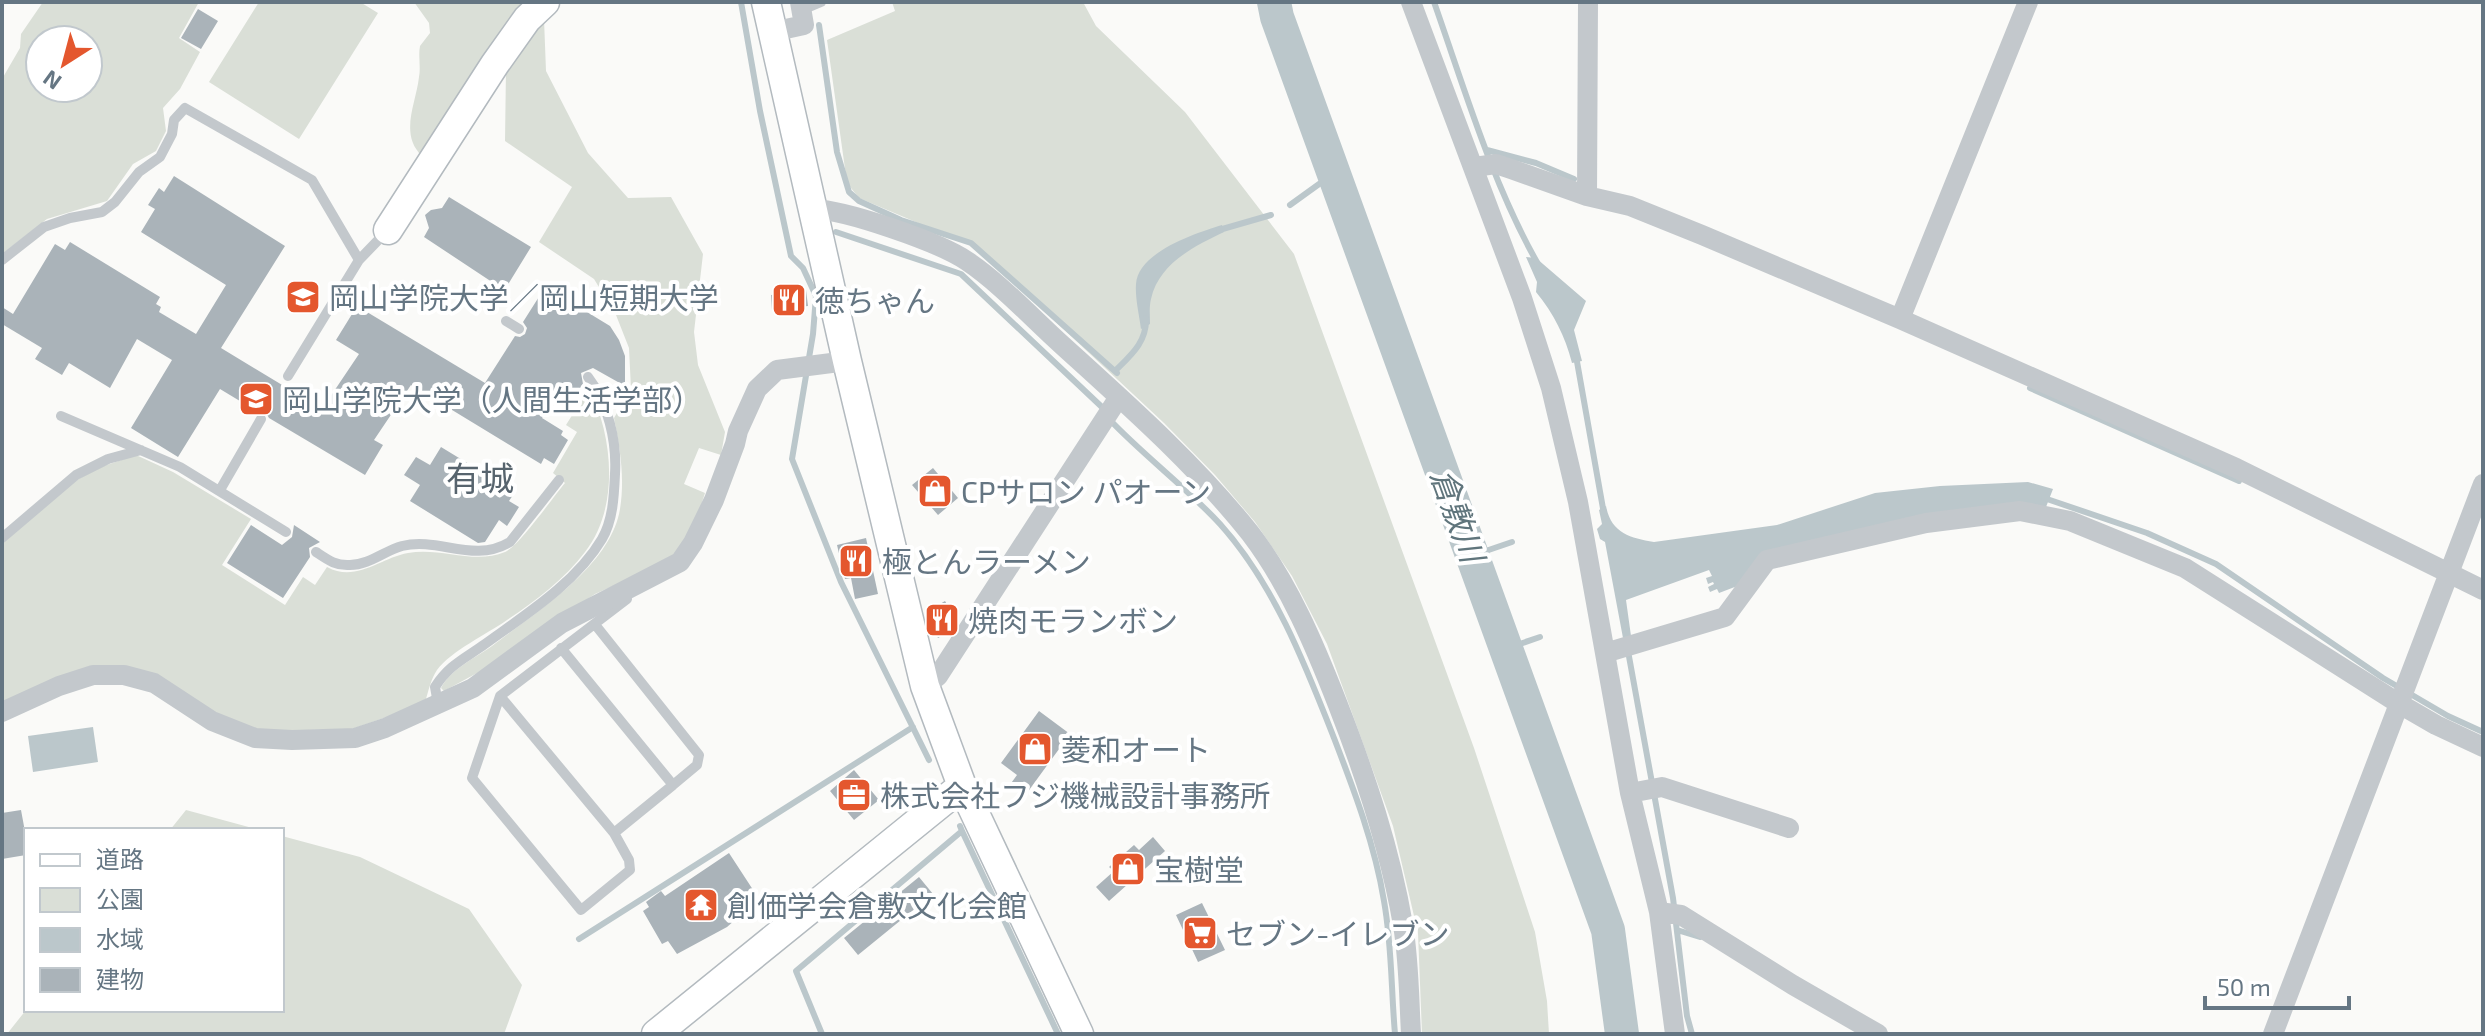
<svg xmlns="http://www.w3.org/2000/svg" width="2485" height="1036" viewBox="0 0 2485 1036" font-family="'Exo 2','Noto Sans JP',sans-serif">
<rect width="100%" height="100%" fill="#fafaf8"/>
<path fill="#dadfd7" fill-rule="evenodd" d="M43,2h156l-20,36 21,14 -20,37 -17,19 3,23 -10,20 -23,13 -26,37 -60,18 -45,35v-175l18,-31 1,-14zM40,40h48v48h-48z
M259,2h101l18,11 -79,126 -90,-57z
M414,2h109l-9,9 -92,145c-23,-22 -6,-52 -3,-79 2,-10 -1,-21 1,-31l10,-13 -1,-10z
M892,2h191l13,24 89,86 109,142 180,494 61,184 12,69 2,33h-127l-4,-101 -25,-107 -66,-182 -35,-68 -37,-54 -40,-47 -51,-52 -167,-156 -27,-22 -111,-47 -12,-15 -20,-143 68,-29z
M544,19l2,52 42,82 40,45 43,-1 32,57 -9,78 4,33 27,67 -4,23 -22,-7 -15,36 21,9 -9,28 -17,35 -84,38 -116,78 -35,19 -3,-3c10,-19 34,-30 51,-42 43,-33 119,-80 128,-137 5,-31 0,-61 -6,-91l17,-29 -2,-41 -13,-33 -22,-36 -55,-37 33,-55 -67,-46 1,-73z
M589,388c24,48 31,119 -4,164 -20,27 -51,50 -78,68 -20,14 -56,31 -70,50 -6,9 -8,19 -11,29l-22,12 -52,18 -90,2 -32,-7 -113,-57 -115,39v-162l62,-56 31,-19 41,-14 37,17 78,47 -29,46 63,40 18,-28 12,8 12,-18c29,16 53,-9 81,-14 33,-6 66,12 97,-1 13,-5 49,-56 60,-69l-12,-10 24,-41 -11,-7z
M186,810l74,20h-90z
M282,836l78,21 109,52 53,76 -18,49h-497l19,-24h256z"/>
<path fill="#bbc7cb" d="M1222,225l2,7c-29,14 -65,31 -73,67 -2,8 -1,17 -1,25l-9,5c-2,-15 -6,-31 -5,-45 2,-32 60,-51 86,-59z
M1526,257l10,1 50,43 -12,29 8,31 -10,2c-7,-27 -18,-49 -36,-71l1,-10z
M2028,482l25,7 -7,18 -254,41 -52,37 -21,8 -2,-4 -7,3 -2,-5 6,-3 -1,-2 -5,2 -2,-6 6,-2 -3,-6 -83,30 5,36 -8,2 -18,-96 -5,-3 -3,-10 5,-5 -3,-14 7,-4c5,27 24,32 48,36l123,-17 98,-32 65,-7z
M93,727l5,35 -65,10 -5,-36z"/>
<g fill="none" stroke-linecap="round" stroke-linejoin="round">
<path stroke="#bbc7cb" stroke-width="6" d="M741,2l19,109 31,145 12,12 13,28 -3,38 -21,125 49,123 88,178
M1434,2c31,88 58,181 104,262
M819,25l18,127 12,40 10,9 42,19 70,23 146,130
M1487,150l49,13 38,16
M1290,205l43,-31
M1219,230l52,-15
M836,232l125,42 143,135
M1576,356l28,158
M1115,371c16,-16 32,-29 31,-53
M2030,388l209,93
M1109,419c35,37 76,67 111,105 54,60 85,140 114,214 20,52 41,107 50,163 8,44 7,88 11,133
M2044,498l103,35 69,31 167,114 65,38 35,16
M1471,556l41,-14
M1505,649l35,-12
M1628,651l45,247 14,118 5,18
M962,831l96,203
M1677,930l23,7
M579,939l334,-212
M822,1034l-26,-63 166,-140 -2,-5"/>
<path stroke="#bbc7cb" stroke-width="34" d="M1274,2l3,15 331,913 14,104"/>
</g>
<path fill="#aab3b9" d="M198,9l20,12 -17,28 -20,-11z
M174,176l111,70 -64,102 101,61 37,-55 -23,-14 21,-34 128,77 30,-47 5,1 5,-3 2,-6 -4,-6 19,-30 6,4 2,-3 13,7 1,-2 46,28 9,14 6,16v30l-32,-18 -12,5 2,11 -4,6 -4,-2 -7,11 -12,-7 -14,26 21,13 -2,4 7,5 -14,24 -10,-6 -3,6 -130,-79 -37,55 9,5 -18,30 -96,-57 -3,-5 -8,-1 -38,-23 -42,68 -47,-29 41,-68 -35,-21 -27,49 -41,-25 -7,12 -27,-16 7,-11 -40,-24v-17l11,7 42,-70 10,6 5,-8 90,55 -4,7 5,3 -2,5 37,22 30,-49 -85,-53 14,-23 -7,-4 11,-17 5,4z
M449,197l82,50 -24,39 -7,-4 -2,4 -74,-49 5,-9 -4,-13 6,-5 11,-2z
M806,290l2,16 -36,4 -1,-15z
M441,447l74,45 -6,9 10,6 -12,19 -8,-6 -14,22 -7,1 -68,-42 10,-16 -16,-10 12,-18 14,8z
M933,468l25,30 -20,17 -26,-30z
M251,525l31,20 10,-8 2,-12 26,17 -11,6 1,9 -27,41 -56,-35z
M866,538l12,56 -23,5 -4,-21 -6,1 -8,-34z
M945,601l12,21 -5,8 -14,8 -13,-25z
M1039,711l31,23 -46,63 -15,-11 8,-11 -16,-12z
M854,770l25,30 -25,20 -24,-29z
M21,810l5,27v18l-24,4v-46z
M1153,837l12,14 -56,50 -13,-14 18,-16 -5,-4 25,-22 5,5z
M729,853l30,46 -32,28 -50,27 -9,-13 -6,3 -19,-33 6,-4 -3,-5 15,-11 4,5z
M919,877l14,17 -75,61 -14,-17z
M1202,903l23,47 -27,12 -22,-47z"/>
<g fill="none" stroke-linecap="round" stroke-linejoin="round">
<g stroke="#b3babf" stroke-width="31">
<path id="secondary" d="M766,2l81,359 78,325 37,100 117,248
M388,230l107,-166 32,-45 18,-17
M656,1034l306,-248"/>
</g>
<path stroke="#c3c8cc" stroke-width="10" d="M802,10l19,-8
M2,260l42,-33 26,-9 32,-6 13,-10 24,-30 21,-15 12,-23 2,-14 11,-12 127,72 47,80
M506,321l13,8
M288,376l71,-116 28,-29
M61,416l119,51 106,65
M220,490l41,-71
M2,538l74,-63 32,-16 33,-9
M316,552c12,8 20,14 34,13 19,0 34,-14 52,-19 38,-9 71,18 108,-4l49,-62
M597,627l102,128 -2,10 -24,20
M500,696l114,137 59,-48 -112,-137
M438,704l-3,-17c14,-22 29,-28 50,-43 40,-29 91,-61 117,-105 11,-19 12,-43 13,-65 2,-33 -7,-71 -27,-97
M614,833l15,27 1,10 -49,40 -109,-132 28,-82 127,-97"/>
<path stroke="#c3c8cc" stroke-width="20" d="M1411,2l111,296 29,90 27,114 52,291 29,119 16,122
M772,32l32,-7 -4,-23
M1474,167l22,-3 15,5 76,27 43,10 72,29 198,84 336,149 247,122
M1587,196l1,-194
M813,209c33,1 126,33 154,52 34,23 64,56 95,84 65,59 133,119 188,188 39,51 65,113 88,172 28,72 52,144 65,220 6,36 6,73 8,109
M1900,319l128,-317
M1605,653l120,-36 42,-57 159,-37 94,-12 50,10 115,47 213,135 38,22 47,22
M925,686l13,-10 181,-279
M2,712l57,-26 34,-11h31l30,8 58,38 43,17 37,2 63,-2 30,-10 88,-40 89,-65 118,-61 13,-19 21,-43 21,-56 3,-13 19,-42 20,-19 70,-9
M1630,793l32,-6 127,41
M1659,912l22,3 112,70 85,49
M2273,1034l210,-550"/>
<use href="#secondary" stroke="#fff" stroke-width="28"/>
</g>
<defs>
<g id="university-square" transform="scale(1.8)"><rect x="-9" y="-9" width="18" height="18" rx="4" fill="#e4572e" stroke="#fff"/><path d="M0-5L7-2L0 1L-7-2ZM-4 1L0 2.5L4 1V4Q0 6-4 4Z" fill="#fff"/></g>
<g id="restaurant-square" transform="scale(1.8)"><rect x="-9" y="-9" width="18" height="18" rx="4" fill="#e4572e" stroke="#fff"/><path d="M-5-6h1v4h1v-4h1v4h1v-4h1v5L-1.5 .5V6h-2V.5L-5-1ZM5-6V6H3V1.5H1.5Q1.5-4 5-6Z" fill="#fff"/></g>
<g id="shop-square" transform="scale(1.8)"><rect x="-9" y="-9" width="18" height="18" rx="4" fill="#e4572e" stroke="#fff"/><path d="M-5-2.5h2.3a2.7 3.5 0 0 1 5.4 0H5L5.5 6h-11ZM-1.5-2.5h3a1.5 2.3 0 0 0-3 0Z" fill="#fff"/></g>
<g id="office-square" transform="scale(1.8)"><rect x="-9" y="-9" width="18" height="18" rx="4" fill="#e4572e" stroke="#fff"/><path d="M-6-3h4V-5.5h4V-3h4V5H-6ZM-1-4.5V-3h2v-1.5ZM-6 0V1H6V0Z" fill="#fff"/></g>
<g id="temple-square" transform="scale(1.8)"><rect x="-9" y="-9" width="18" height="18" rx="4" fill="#e4572e" stroke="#fff"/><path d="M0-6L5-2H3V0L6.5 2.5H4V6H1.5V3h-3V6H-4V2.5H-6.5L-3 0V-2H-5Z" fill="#fff"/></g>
<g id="supermarket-square" transform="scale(1.8)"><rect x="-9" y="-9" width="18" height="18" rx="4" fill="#e4572e" stroke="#fff"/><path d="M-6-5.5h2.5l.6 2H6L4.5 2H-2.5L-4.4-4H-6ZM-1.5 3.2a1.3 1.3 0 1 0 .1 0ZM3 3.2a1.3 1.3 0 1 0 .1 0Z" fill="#fff"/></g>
</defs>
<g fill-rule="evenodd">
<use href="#university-square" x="303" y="297"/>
<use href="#restaurant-square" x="789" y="300"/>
<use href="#university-square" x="256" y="399"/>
<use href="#shop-square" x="935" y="491"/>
<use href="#restaurant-square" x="856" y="561"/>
<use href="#restaurant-square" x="942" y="620"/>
<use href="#shop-square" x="1035" y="749"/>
<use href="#office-square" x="854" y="795"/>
<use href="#shop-square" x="1128" y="869"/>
<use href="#temple-square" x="701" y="905"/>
<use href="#supermarket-square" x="1200" y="933"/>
</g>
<g text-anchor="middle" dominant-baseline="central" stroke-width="8" stroke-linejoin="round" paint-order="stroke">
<g font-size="30" fill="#657683" stroke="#fff" text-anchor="start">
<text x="329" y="297">岡山学院大学／岡山短期大学</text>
<text x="815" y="300">徳ちゃん</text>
<text x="282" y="399">岡山学院大学（人間生活学部）</text>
<text x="961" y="491">CPサロン パオーン</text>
<text x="882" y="561">極とんラーメン</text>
<text x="968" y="620">焼肉モランボン</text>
<text x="1061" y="749">菱和オート</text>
<text x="880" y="795">株式会社フジ機械設計事務所</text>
<text x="1154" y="869">宝樹堂</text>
<text x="727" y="905">創価学会倉敷文化会館</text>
<text x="1226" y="933">セブン-イレブン</text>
</g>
<g font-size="32" font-style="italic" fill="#60757c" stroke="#fff">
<text transform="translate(1459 515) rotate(70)">倉敷川</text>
</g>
<g font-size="34" fill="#57646e" stroke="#fff">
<text x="480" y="477">有城</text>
</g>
</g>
<rect width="2485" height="1036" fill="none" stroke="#657683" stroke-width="8"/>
<rect x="24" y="828" width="260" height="184" fill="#ffffff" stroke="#c1c8cd" stroke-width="2"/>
<rect x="40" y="854" width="40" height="12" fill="#ffffff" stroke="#c1c8cd" stroke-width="2"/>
<text x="96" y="868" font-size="24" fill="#657683">道路</text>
<rect x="40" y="888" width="40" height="24" fill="#dadfd7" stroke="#c1c8cd" stroke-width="2"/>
<text x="96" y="908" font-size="24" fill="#657683">公園</text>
<rect x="40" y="928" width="40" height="24" fill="#bbc7cb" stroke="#c1c8cd" stroke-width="2"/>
<text x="96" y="948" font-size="24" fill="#657683">水域</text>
<rect x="40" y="968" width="40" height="24" fill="#aab3b9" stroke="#c1c8cd" stroke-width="2"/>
<text x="96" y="988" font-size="24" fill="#657683">建物</text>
<g transform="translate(64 64) rotate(216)"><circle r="38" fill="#ffffff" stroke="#c1c8cd" stroke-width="2"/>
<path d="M0-6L14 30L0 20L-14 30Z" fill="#e4572e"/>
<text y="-12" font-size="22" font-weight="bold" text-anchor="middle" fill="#657683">N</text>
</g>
<path d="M2205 996v12h144v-12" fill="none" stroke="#657683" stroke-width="4"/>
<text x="2217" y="996" font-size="24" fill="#657683" stroke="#ffffff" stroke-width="6" paint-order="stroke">50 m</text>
</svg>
